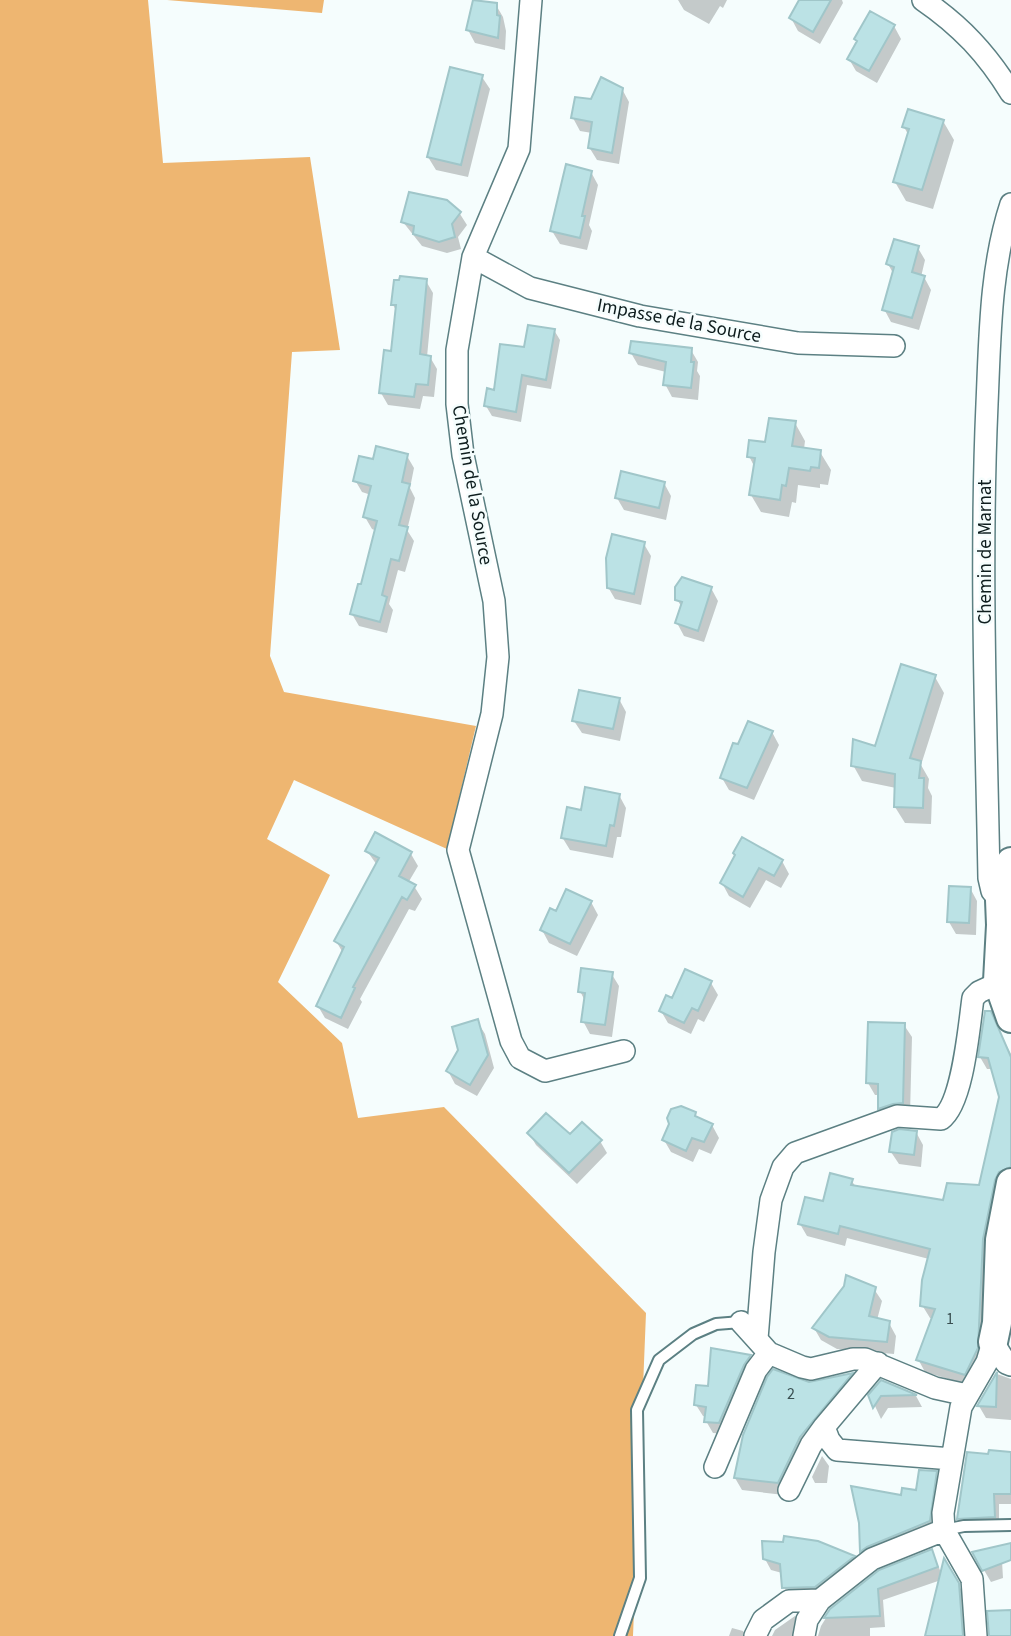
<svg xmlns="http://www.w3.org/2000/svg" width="1011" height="1636" viewBox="0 0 1011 1636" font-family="'Source Sans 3',sans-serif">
<rect width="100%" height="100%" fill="#f5fdfd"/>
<path fill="#eeb671" d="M0,0h148l15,163 147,-6 30,193 -48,2 -22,304 14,36 192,34 -29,123 -153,-69 -27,59 63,36 -52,107 64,61 16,75 86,-11 202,206 -13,323h-633z
M167,0h157l-2,13z"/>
<path fill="#0003" d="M475,0l21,5 7,12 3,14 -1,19 -30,-7 -7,-13z
M678,0h49l-4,8 -3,-2 -11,18 -25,-14z
M801,0h41l1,3 -23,41 -22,-13 -7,-13z
M894,26l7,13 -24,44 -21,-12 -7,-12z
M482,77l8,12 -22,88 -32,-7 -8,-13z
M622,89l7,13 -10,62 -22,-4 -8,-13 3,-14 -12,-2 -7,-13z
M943,121l11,19 -21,69 -27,-8 -11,-19 14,-46 -5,-9z
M591,172l7,13 -9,40 3,6 -5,19 -27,-6 -8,-13z
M446,202l14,12 7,11 -9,12 3,12 -14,4 -25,-7 -19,-24z
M918,248l7,12 -4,17h3l7,13 -12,40 -28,-8 -7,-13 10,-34 -6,-11z
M426,281l7,12 -6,64h3l7,12 -3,28 -11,-1 -3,13 -32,-4 -7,-12 12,-40 4,-41 -4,-7z
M554,330l6,10 -9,49 -24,-4 -6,37 -29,-6 -6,-10 39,-57z
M691,350l7,12 -1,9 3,5 -2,24 -26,-3 -7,-13 1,-12 -28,-7 -7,-12z
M795,423l10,18 -1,8 16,3 11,18 -3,15 -8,-1v4l-22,-3 -2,18 -4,-1 -3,15 -28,-5 -10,-17 4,-27 -6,-12z
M407,456l7,12 -4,20 5,10 -8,32 7,11 -9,31 -7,-2 -9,34 4,6 -6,23 -28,-7 -7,-12 10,-28 15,-55 -5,-2 -7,-12 6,-22 -9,-3 -7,-12 20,-19z
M664,483l7,13 -5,24 -42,-10 -7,-12z
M644,544l7,12 -10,49 -26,-6 -7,-12z
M711,588l7,13 -14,41 -20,-6 -7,-13 5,-15 -5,-9z
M935,677l9,16 -23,72 8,14 -1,9 4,8 -1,28 -26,-1 -10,-16 1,-19 -34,-7 -9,-16 23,-16z
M619,699l7,13 -6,29 -38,-8 -8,-12z
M772,732l7,13 -25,55 -25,-10 -7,-12 17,-32z
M619,795l7,13 -5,29h-4l-4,21 -43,-8 -8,-13 20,-25z
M367,851l44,3 7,12 -10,17 6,3 8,13 -7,12 -6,-2 -49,90 2,3 -14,27 -23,-11 -7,-12 25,-53 -7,-12 41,-76z
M737,856l45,5 7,13 -8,14 -15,-8 -16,28 -21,-12 -7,-13z
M970,888l7,13 -1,34 -20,-1 -7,-12z
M591,902l7,13 -21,41 -28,-13 -7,-13 15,-17z
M611,973l8,13 -7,51 -22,-3 -7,-13 2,-20 -5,-10z
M711,983l7,12 -14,27 -6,-3 -7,15 -23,-11 -7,-12 12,-11z
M477,1021l8,13 9,34 -17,28 -22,-12 -7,-13z
M904,1025l8,12 -2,78 -24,6 -7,-12 1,-14h-5l-7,-12z
M999,1031l12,23v126l-27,181 -12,25 -47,-14 -7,-13 15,-40 -3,-1 -8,-13 7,-46 -82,-21 -2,8 -38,-10 -7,-12 51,-44 5,7 89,15 35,-15 20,-88 -7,-30h-6l-7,-12z
M695,1114l3,5 14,6 7,13 -8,16 -12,-5 -6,13 -22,-10 -7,-12z
M916,1132l7,13 -2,22 -22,-3 -8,-12z
M529,1133l71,8 7,12 -30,31 -41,-39z
M874,1289l8,12 -5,19 12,3 7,13 -2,18 -57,-5 -16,-9 -7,-12z
M750,1357l6,11 -31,66 -12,-1 -7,-12 1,-4 -4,-1 -7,-11 14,-18z
M997,1374l14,5v41l-25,-2 -7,-12z
M852,1375l6,11 -74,109 -42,-5 -7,-12 9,-42 65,-52z
M881,1382l35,14 6,11 -34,1 -7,11 -11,-24z
M968,1454l22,2 21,-2v50h-12v23l-35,2 -6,-10z
M822,1456l7,10 -2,17h-12l-3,-6z
M936,1473l7,12 -7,48 -68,30 -7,-11v-29l41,-26 15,-5z
M817,1542l37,15 6,10 -39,30 -31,1 -6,-11 -2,-14 -11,-3 -6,-11z
M932,1551l10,24 3,-12 22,36 2,37h-41l13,-56 -58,20 2,27 -15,1v8h-52l3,-10 10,-16z
M974,1553l28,8 1,17 -12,4z
M795,1616l6,11 -2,9h-27l3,-6z
M732,1628l11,3 3,5h-17z"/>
<path fill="#bbe2e5" stroke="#a0c6c9" stroke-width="2" d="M473,0l24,3v12l3,1 -2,22 -32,-8z
M799,0h32l-18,32 -24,-14z
M870,11l25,14 -26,46 -22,-12 10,-18 -3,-2z
M450,67l33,8 -22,90 -34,-8z
M601,77l22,11 -11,65 -24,-5 4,-26 -21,-4 4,-21 16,2z
M908,109l36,11 -22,70 -29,-8 16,-53 -7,-2z
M566,164l26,7 -10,45h3l-5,22 -30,-7z
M409,192l38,8 14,12 -9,12 3,13 -16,5 -26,-8 1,-8 -13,-4z
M894,239l25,7 -7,26 13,4 -13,42 -30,-8 12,-43 -8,-3z
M400,276l27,3 -7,75 11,2 -3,29 -12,-1 -2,13 -35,-4 5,-43 7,1 5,-46h-5l3,-25h5z
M528,325l27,4 -9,51 -24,-5 -6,37 -32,-6 3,-18 7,2 6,-46 24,3z
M631,341l61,7 -1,14h3l-3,26 -28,-3 3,-23 -37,-9z
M769,418l27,3 -4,25 29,4 -2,18 -8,-1 -1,4 -21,-3 -3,18 -4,-1 -2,15 -31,-5 6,-37 -8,-1 2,-17 16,2z
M376,446l32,8 -6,28 8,2 -11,41 9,2 -9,34 -8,-2 -9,36 5,2 -7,25 -30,-8 8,-30h3l16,-63 -14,-4 8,-31 -18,-5 6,-25 14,3z
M621,471l44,11 -6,26 -44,-10z
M612,534l33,8 -11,52 -27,-6 -1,-30z
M682,577l30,10 -14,44 -23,-8 7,-21 -7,-2v-13z
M901,664l35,11 -26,83 11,3 -2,17h5l-1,30 -29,-1 1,-33 -44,-8 2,-27 22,7z
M579,690l41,8 -7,31 -41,-8z
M748,721l25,10 -26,57 -27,-10 13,-35 5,1z
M585,787l35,7 -6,32 -4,-1 -4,21 -45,-8 6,-31 14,3z
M375,832l37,20 -13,24 17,9 -9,15 -5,-3 -49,90 2,1 -14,30 -25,-12 28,-59 -10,-6 45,-83 -14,-7z
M742,837l41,23 -9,16 -15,-8 -16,29 -23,-14 15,-28 -2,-2z
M949,886l22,1 -2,36 -22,-1z
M566,889l26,12 -22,43 -30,-14 10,-22 6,3z
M581,968l32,4 -8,53 -24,-3 4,-29 -7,-1z
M685,969l27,12 -14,30 -6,-3 -8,15 -25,-12 7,-16 6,3z
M985,1011h6l20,46v110l-12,5 -4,8 -12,59 -5,109 -13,27 -49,-15 19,-51 -15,-3 2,-26 8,-31 -90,-23 -2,8 -40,-10 7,-27 18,4 7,-28 23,6 -2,6 92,15 4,-17 32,2 20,-88 -11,-39 -10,-1z
M478,1019l10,36 -18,30 -24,-14 12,-21 -6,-23z
M868,1022l37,1 -2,80 -10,1 -15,5v-25l-12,-1z
M681,1106l15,6 -1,4 18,8 -9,18 -12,-4 -6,13 -24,-11 7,-16 -2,-6 4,-9z
M546,1113l24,21 12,-12 20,18 -33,33 -42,-40z
M899,1129l18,2 -3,24 -25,-3 3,-20z
M846,1275l30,12 -7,29 21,5 -3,21 -58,-5 -17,-9 32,-42z
M711,1348l40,7 -7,10 -25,58 -15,-1 2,-15 -12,-2 2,-20 12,1z
M773,1369l36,13 44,-9 -53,64 -22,46 -44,-5 9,-43 24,-58z
M997,1372l-1,35 -19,-1z
M881,1380l36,15 -36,1 -8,12 -5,-13z
M989,1450l22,2v42h-17l1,23 -38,2 10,-67 21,2z
M919,1470l18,1 -7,50 -63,26 -7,5 -1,-29 -8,-37 50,9 1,-7 14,2z
M784,1536l34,5 37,15 -40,31 -33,1 -2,-24 -17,-5 -1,-18 21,1z
M1011,1543v17l-29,11 -10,-19z
M932,1549l6,18 -60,22 2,27 -56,2 6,-9 49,-39z
M944,1558l15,25 4,53h-38z
M1011,1610v26h-22l-2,-25z"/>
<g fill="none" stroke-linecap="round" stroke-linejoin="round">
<g stroke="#5c8083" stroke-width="14">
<path id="service" d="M944,1530l20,-4 47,-1
M620,1636l20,-58 -3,-168 22,-50 34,-26 23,-10 25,-2"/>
</g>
<g stroke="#5c8083" stroke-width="24">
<path id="minor" d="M531,0l-12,149 -46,108 -16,93v54l6,51 31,146 4,56 -6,57 -34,136 53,191 9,17 25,13 79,-20
M923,0c38,26 64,54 88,93
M473,257l57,31 110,28 158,27 96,3
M1000,900l-8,-9 -3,-13c-3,-158 -9,-316 -2,-474 3,-67 3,-136 24,-200
M741,1322l28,31 33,14 9,2 42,-10h12l70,29 32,7
M757,1339l7,-87 7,-52 12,-33 12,-14 102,-37 44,3c22,-15 28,-93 32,-121l6,-6 13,-6 9,4
M993,1342l13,21 5,2
M824,1427l5,13 8,10 115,9
M715,1467l41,-97 13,-17
M789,1490l22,-45 13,-18 54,-64
M755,1636l8,-16 26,-19 31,-1
M804,1636l3,-16 13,-20 52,-41 72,-29
M976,1636l-4,-57 -28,-49 -1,-17 18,-106 26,-45 6,-20"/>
</g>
<g stroke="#5c8083" stroke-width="32">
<path id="tertiary" d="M1011,862l-11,38 1,25 -3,56 13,37
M993,1342l4,-19 3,-83 11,-57"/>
</g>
<use href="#service" stroke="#fff" stroke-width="10"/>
<use href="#minor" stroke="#fff" stroke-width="21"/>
<use href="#tertiary" stroke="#fff" stroke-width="28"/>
</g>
<g text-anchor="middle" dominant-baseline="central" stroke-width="5" stroke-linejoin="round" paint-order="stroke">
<g font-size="16" fill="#394e50">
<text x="950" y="1319">1</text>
<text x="791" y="1394">2</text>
</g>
<g font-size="19" fill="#0e1d1e" stroke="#f5fdfd">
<text transform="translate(679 321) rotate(11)">Impasse de la Source</text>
<text transform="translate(472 485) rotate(80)">Chemin de la Source</text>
<text transform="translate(985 552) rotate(-90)">Chemin de Marnat</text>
</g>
</g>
</svg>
